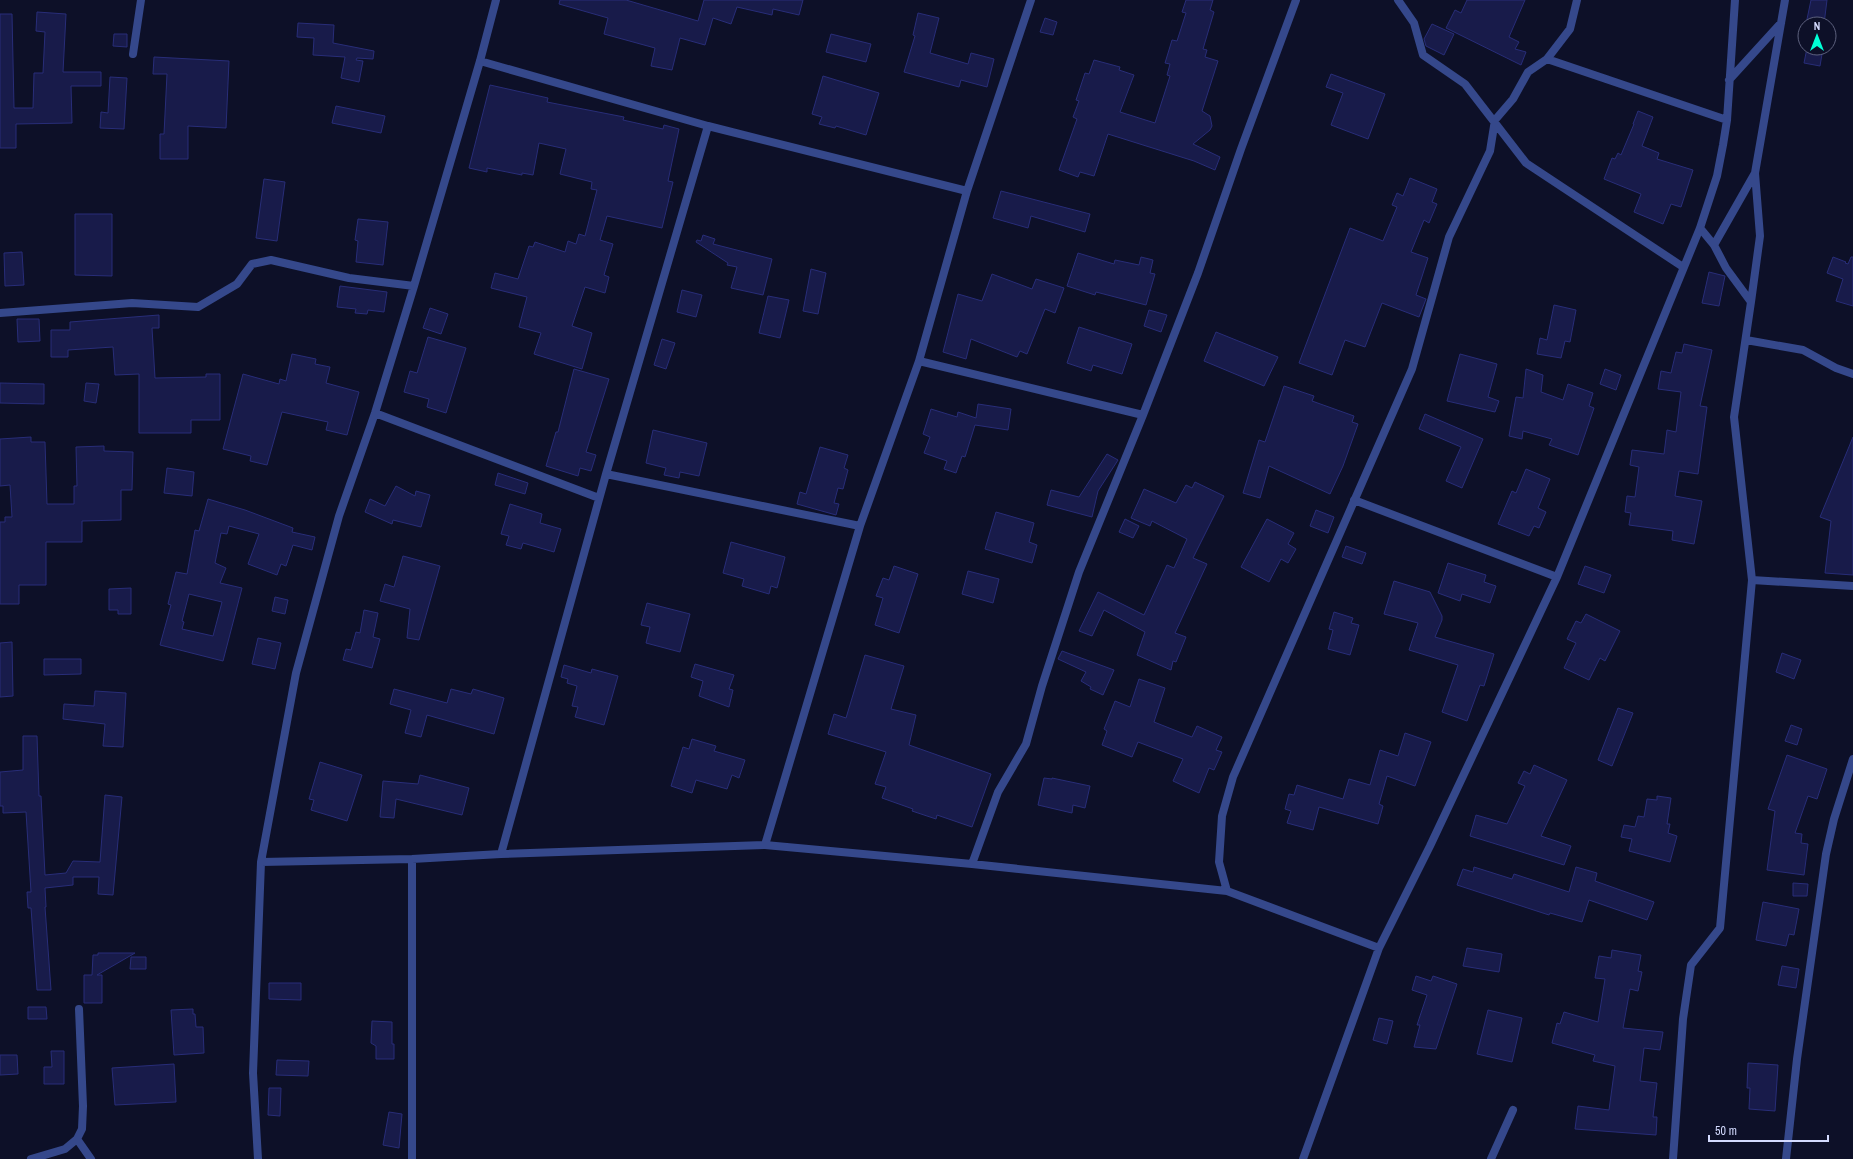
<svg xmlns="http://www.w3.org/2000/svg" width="1853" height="1159" viewBox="0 0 1853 1159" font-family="'Archivo Narrow',sans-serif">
<rect width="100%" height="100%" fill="#0d1028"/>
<path fill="#181b4a" stroke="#282d78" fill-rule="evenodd" d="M560,0h66l72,21 6,-21h99l-4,15 -26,-6 -1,6 -35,-8 -6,17 -18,-6 -8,27 -25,-7 -8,32 -21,-4 4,-18 -51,-14 4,-16 -49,-14z
M1186,0h27l-3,10 4,2 -11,37 4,1 -2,7 13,4 -16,50 8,5 2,10 -2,4 -17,14 27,13 -5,13 -21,-9 -86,-27 -14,42 -14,-4 -2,5 -19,-7 18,-51 -4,-2 6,-16 -3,-1 9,-27 4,1 5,-14 26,7 -1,3 15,5 -14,37 35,11 15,-47 -3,-1 3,-11 -5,-1 7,-23 5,1 9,-28 -4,-1z
M1467,0h58l-16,37 10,5 -4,7 11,3 -5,13 -75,-37 9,-18 6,3z
M1811,0h16l-3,24h-18z
M37,12l29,2 -3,58h38v14h-30l1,37 -56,1v24h-16v-134h12l2,94h19l1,-35h9l2,-41 -9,-1z
M918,13l21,5 -9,35 38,11 3,-11 23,6 -7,28 -26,-7 -2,7 -55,-15 11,-36 -2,-1z
M1045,18l12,4 -4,13 -13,-3z
M298,23l36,2 -1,18 41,8 -1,8 -16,-1 -1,2 7,1 -4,21 -18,-4 4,-21 -32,-2 1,-17 -17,-1z
M1432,24l22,10 -10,21 -18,-9 -2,-7z
M114,34h13v13l-14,-1z
M831,34l40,10 -5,18 -40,-10z
M1807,48h16l-3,18 -16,-3z
M154,57l75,4 -3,67 -38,-2v33h-28v-25h4l3,-60h-14z
M1331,74l54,20 -17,45 -37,-14 12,-32 -17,-6z
M823,76l56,17 -13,42 -30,-9 -1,2 -16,-4 3,-7 -10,-3z
M110,77l17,1 -3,51 -24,-1 1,-16 7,1z
M490,85l58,13 -1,4 77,15 -1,3 40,9 1,-4 15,4 -11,52 5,1 -11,46 -55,-12 -7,24 13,4 -9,31 5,2 -4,16 -20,-6 -13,39 20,7 -10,36 -48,-15 7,-21 -22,-6 8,-30 -36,-9 4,-15 23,6 11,-33 4,1 2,-5 30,10 3,-11 8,3 3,-10 6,2 12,-46 -6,-1 1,-7 -32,-8 6,-25 -27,-6 -6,32 -11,-2v2l-35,-7v4l-18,-4z
M336,106l49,10 -4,17 -49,-10z
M1638,111l15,6 -11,29 17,7 -2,6 36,11 -12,37 -10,-3 -8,20 -29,-12 7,-18 -37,-15 8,-21 3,1 3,-6 3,2 13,-31h-1z
M1410,178l27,11 -5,13 5,2 -8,19 -5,-3 -13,32 17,6 -12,37 10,4 -7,18 -37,-14 -17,44 -20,-7 -13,35 -33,-12 51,-135 33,13 14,-34 -5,-2 5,-12 6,3z
M264,179l21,3 -8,59 -21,-3z
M1001,191l89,23 -5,18 -54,-16 -3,12 -35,-10z
M75,214h37v62l-37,-1z
M358,219l30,3 -5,43 -27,-3 2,-21 -3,-1z
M703,235l12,4 -2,5 59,15 -9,36 -32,-7 6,-21 -10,-2 1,-2 -32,-21 1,-2 4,1z
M22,252l2,33 -19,1 -1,-33z
M1078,253l36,11 1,-4 24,5 2,-8 12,3 -3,13 5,1 -9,31 -50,-13 -1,3 -28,-9z
M1833,257l13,5 -1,1 3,1 3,-7h2v49l-17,-5 7,-22 -16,-6z
M811,269l15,4 -8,41 -15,-3z
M1709,272l16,4 -6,30 -17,-3z
M992,274l40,15 4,-10 28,9 -9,25 -10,-4 -18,45 -7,-3 -3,6 -46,-18 -5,20 -23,-7 15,-58 24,7z
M340,286l47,6 -3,20 -16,-2 -1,4 -12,-1 1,-4 -19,-2z
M682,290l20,5 -6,22 -19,-5z
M768,296l21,4 -9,38 -21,-5z
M1554,305l22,5 -6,32 -5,-1 -4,17 -24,-4 3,-16 7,2z
M430,308l18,6 -7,20 -18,-6z
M1149,310l18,5 -6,17 -17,-6z
M159,315v13h-7l3,50 51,-1v-3h14v46h-29v13h-52v-59l-24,1 -2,-28 -45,3v7h-17v-27h19v-8z
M17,319h22l1,22 -22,1z
M1079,327l53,17 -10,30 -29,-9 -2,6 -24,-8z
M1216,332l62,25 -14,29 -60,-25z
M428,337l38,11 -20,65 -19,-6 2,-8 -25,-7 6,-21 7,2z
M662,339l13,4 -9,26 -12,-4z
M1684,344l28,6 -12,56 7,1 -9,67 -19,-3 -4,25 27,5 -8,43 -22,-4 1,-9 -44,-6 2,-12 -6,-1 2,-16 8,1 4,-30 -9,-2 2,-15 32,4 3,-24 9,2 5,-40 -23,-3 3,-18 10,2 5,-21 6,1z
M292,354l24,5 -1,5 15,3 -4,16 33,9 -12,43 -21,-5 2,-8 -46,-10 -15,53 -17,-4 1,-5 -28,-7 20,-75 36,10 1,-5 6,2z
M1460,354l37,10 -9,33 11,4 -4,11 -48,-11z
M574,369l35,10 -23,73 10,3 -5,16 -11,-3 -2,8 -32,-10 10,-34h2z
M1526,369l17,6 -2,17 22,8 5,-16 25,9 -4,13 5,2 -16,47 -29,-10 3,-6 -29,-8 -1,8 -13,-3 7,-39 7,1z
M1605,369l16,6 -5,15 -16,-6z
M0,383l44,1v20l-44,-1z
M86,383l13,1 -3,19 -12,-2z
M1284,386l30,10 -2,5 42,15 -2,6 6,2 -15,42 -13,28 -61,-28 -9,32 -17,-5 16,-53 6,2z
M978,404l33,5 -3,21 -33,-5 -10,32 -3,-1 -6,17 -12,-4 3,-8 -23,-8 6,-16 -7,-3 8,-25 26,8 1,-5 18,6z
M1425,414l58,25 -21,49 -16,-7 15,-34 -42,-18z
M653,430l54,13 -8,33 -19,-4 -1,6 -15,-3 2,-7 -20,-5z
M31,437v5h14l2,62h27v-18h3l-1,-39 28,-1v5l29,1 -1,38h-11v30l-39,1v21h-36v43h-27v19h-19v-82h5v-5h7l-2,-32 -10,1v-47z
M1853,437v138l-28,-2 6,-52 -11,-4z
M820,447l28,8 -4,13 4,2 -5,19 -5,-1 -4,15 5,1 -3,11 -39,-11 3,-12 6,2z
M1107,454l11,6 -20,31 -6,26 -45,-12 4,-15 28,7z
M167,468l27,4 -2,24 -28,-3z
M1526,469l24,10 -12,29 8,4 -7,16 -5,-2 -5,10 -31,-12 14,-33 4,2z
M498,473l30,10 -3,11 -30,-9z
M1195,482l29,14 -31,62 14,6 -32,69 11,4 -10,25 -3,-1 -2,9 -34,-15 8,-23 -41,-22 -12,26 -13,-5 19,-39 46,23 23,-50 7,3 13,-29 -35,-18 -2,5 -19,-8 13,-29 32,14 10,-18 6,3z
M396,486l19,10 1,-5 14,4 -9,32 -28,-7 -1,4 -27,-12 5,-13 15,7z
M208,499l37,11 48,18 -1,4 23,5 -3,13 -19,-5 -7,21 -5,-2 -4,11 -29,-11 11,-30 -30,-8 -2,8 -6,-1 -6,30 11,5 -6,15 22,5 -19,73 -63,-16 11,-40 -3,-1 8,-32 11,2 8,-44 4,1zM189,594l33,8 -9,34 -31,-7 2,-7 -2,-1z
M510,504l32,10 -2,9 21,6 -7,23 -31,-9 -2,6 -15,-4 3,-9 -8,-2z
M1316,510l18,7 -6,16 -18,-7z
M996,512l38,11 -5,19 8,3 -5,18 -47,-14z
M1125,519l14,7 -6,12 -14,-6z
M1267,519l27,14 -6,11 8,5 -8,14 -7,-4 -12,23 -28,-15z
M731,542l54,15 -8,31 -6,-2 -2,8 -27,-8 2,-7 -21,-6z
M1346,546l20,7 -4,11 -20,-7z
M403,556l37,10 -21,74 -12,-2 3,-29 -30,-8 5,-17 9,3z
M1448,563l38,12 -2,7 12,4 -6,17 -28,-9 -2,7 -22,-8z
M894,566l24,8 -19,59 -24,-8 8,-27 -7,-2 7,-18 6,2z
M1585,566l26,9 -7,18 -26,-9z
M968,571l31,8 -6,24 -31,-9z
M1394,581l36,11 12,24v4l-7,17 59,17 -10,32 -4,-1 -13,36 -25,-9 16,-47 -49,-15 9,-27 -34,-9z
M131,588v26h-13v-4h-9v-21z
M275,597l13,3 -3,14 -13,-3z
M647,603l43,11 -10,38 -34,-9 4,-16 -9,-2z
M364,610l14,3 -5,24 7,2 -8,29 -29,-8 3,-11 5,1 5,-18 4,1z
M1334,612l19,6 -2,5 8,2 -9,30 -22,-6 5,-19 -4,-1z
M1586,614l34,17 -15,30 -5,-3 -11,22 -25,-12 12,-25 -9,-4 9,-18 5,2z
M258,638l23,5 -6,26 -23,-5z
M12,642l1,54 -13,1v-54z
M1062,651l52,19 -11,25 -13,-6 1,-2 -10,-6 5,-9 -28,-13z
M1782,653l19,7 -7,19 -18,-7z
M865,655l39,11 -13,43 25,6 -7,30 82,29 -19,53 -35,-12 -1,4 -24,-8 1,-2 -31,-11 4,-11 -11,-3 11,-32 -58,-18 6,-20 12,4z
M44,659h37v15l-37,1z
M695,664l39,11 -5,14 4,1 -4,17 -30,-11 4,-15 -12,-4z
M564,665l27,8 1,-4 26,7 -14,49 -29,-8 3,-10 -6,-1 5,-20 -10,-3 1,-4 -7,-2z
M1139,679l26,9 -11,34 38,15 5,-11 25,11 -6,13 6,2 -8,18 -5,-2 -10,25 -26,-12 10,-22 -45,-17 -6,15 -30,-12 5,-14 -3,-2 11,-28 15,6z
M394,689l53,14 4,-14 20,5 2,-5 31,9 -10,36 -67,-19 -6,22 -16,-4 6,-23 -21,-6z
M95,691l31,2 -3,54 -20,-1 2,-22 -42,-5 1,-15 30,2z
M1618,708l15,5 -21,53 -14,-6z
M1791,725l11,4 -5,16 -12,-4z
M1405,733l26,9 -16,44 -28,-10 -8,28 4,2 -5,18 -59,-17 -6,23 -26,-7 4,-12 -6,-2 4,-15 5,1 3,-10 46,14 6,-20 21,6 10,-35 18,6z
M23,736h14l2,60h2l4,79 21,-2 7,-12 27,1 5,-67 17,2 -9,98 -15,-1 1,-17h-26v8l-28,3 1,19h-1l6,83h-14l-6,-82h-3l-1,-16h4l-5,-80 -23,1v-7h-3v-34l23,-2z
M692,739l24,7 -2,5 31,9 -6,18 -7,-3 -5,14 -31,-9 -4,13 -21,-7 12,-39 6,2z
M1787,755l40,14 -10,30 -9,-3 -13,37 7,1 -1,9 7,1 -4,31 -37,-5 8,-59 -7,-2z
M320,762l42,13 -15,46 -36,-11 3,-10 -5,-1z
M1534,765l33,15 -26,56 30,10 -7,19 -94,-29 6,-21 31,9 18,-38 -7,-3 6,-12 6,3z
M420,775l49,13 -7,27 -66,-16 -2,19 -14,-1 3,-36 35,3z
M1044,778l8,1v-1l38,8 -5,22 -12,-3 -1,8 -34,-8z
M1657,796l14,2 -4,26h3l-2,9 9,3 -7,26 -41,-11 3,-12 -11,-2 3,-12 11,2 3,-11 6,1 3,-18 10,1z
M1474,867l38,12 2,-5 55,18 7,-25 21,6 -2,8 59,21 -7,18 -58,-20 -7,22 -32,-9 -1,2 -92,-30 6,-16 10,3z
M1793,883l15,1 -1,12h-14z
M1763,902l36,7 -5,26 -5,-1 -3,12 -30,-6z
M1467,948l35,6 -3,18 -36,-6z
M1612,950l29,5 -3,16 4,1 -4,19 -8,-2 -7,39 40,4 -3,18 -16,-2 -4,33 17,2 -4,34h4l-1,18 -81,-6 3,-23 31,4 6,-44 -22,-5 2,-6 -43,-12 5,-20 3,1 4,-12 34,10 7,-43 -10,-1 4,-22 12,2z
M98,953h37l-38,22h5v28h-18v-28h8l1,-20h5z
M131,957h15v12h-16z
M1782,966l17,3 -3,19 -18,-3z
M1416,976l15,5 2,-5 24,8 -21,65 -22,-2 6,-22h-3l10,-30 -15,-5z
M269,983h32v17l-32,-1z
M28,1007h18l1,12h-19z
M193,1009v5h2l1,13h7l1,26 -30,2 -3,-45z
M1488,1010l34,8 -10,44 -35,-8z
M1379,1018l14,3 -6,23 -14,-4z
M372,1021l20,1v22h2v15h-18v-13l-5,-3z
M51,1051h13v33h-20v-17h8z
M0,1055h17l1,19 -18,1z
M277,1060l32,1 -1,15 -32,-1z
M1748,1063l30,2 -3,46 -26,-2 1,-21h-3z
M174,1064l2,38 -61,3 -3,-37z
M269,1088h12l-1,28 -12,-1z
M389,1112l13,2 -3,34 -16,-3z"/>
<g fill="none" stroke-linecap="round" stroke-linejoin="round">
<path stroke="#35488b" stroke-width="8" d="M1398,0l16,23 9,32 42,29 61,79 157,104
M133,54l8,-54
M1547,59l180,61
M480,61l228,65 -102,348 -105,380
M1729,80l52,-57
M708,126l259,65
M1714,245l41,-72
M1751,302l9,-66 -5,-63 30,-173
M0,313l132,-10 66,4 39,-23 15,-20 19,-4 78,18 65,8
M1746,340l57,10 33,18 17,6
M919,361l224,54
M375,413l224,85
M606,474l254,52
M1354,500l203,77
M1752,580l101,6
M765,845l95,-319 59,-165 48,-170 64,-191
M412,859v300
M261,862l151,-3 89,-5 264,-9 207,19 255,27 152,57
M972,864l26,-72 28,-48 16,-58 37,-114 64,-157 55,-142 43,-124 55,-149
M1227,891l-8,-29 3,-46 11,-39 179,-408 37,-132 41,-86 5,-31 18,-21 15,-27 19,-13 23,-30 7,-29
M77,1139l14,20
M31,1159l34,-10 12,-10 5,-10 1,-23 -4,-97
M258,1159l-5,-86 8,-211 35,-189 43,-157 36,-103 39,-127 66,-225 16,-61
M1303,1159l76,-211 51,-102 127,-269 143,-349 17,-52 6,-31 4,-25 8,-120
M1491,1159l22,-49
M1673,1159l10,-140 8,-54 29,-37 32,-348 -18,-163 17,-115 -25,-34 -12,-23 -14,-17
M1786,1159l11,-100 29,-205 8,-35 19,-60"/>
</g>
<g transform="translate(1817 36)"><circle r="19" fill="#0d1028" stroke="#5d617e"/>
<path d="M0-3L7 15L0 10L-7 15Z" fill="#00ffd6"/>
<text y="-6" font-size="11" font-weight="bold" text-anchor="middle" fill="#d4dbff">N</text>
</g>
<path d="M1709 1135v6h119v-6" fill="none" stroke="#d4dbff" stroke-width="2"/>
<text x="1715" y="1135" font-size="12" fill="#d4dbff" stroke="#0d1028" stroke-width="3" paint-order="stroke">50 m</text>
</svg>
